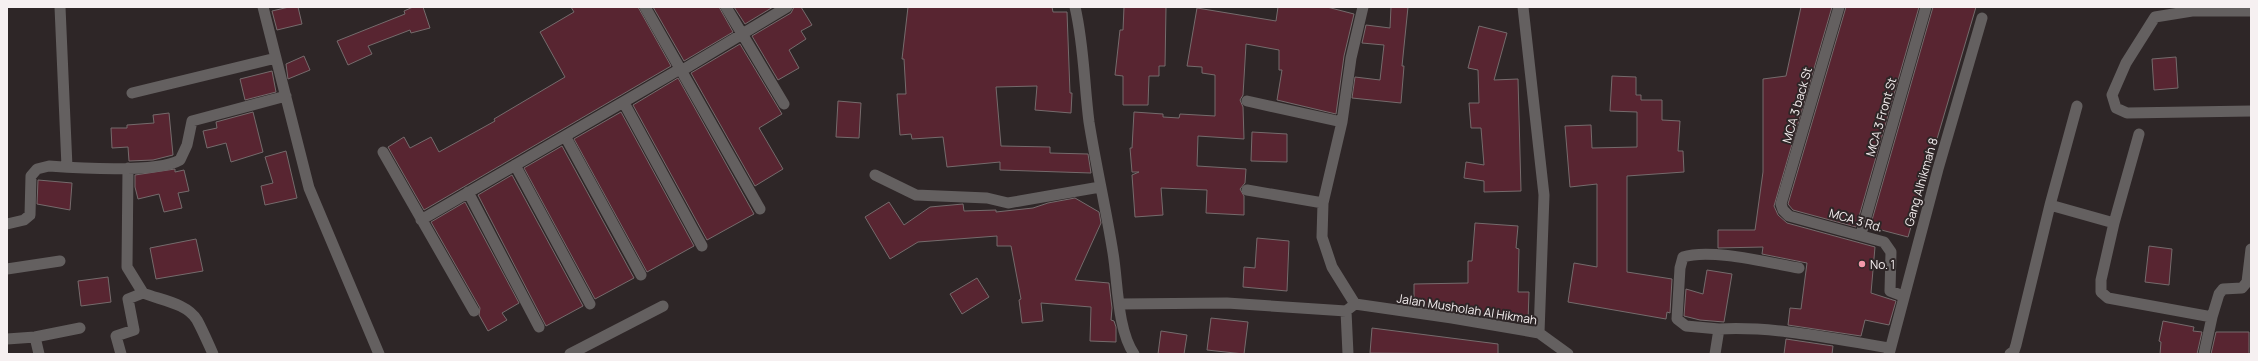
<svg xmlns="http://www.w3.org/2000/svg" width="2258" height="361" viewBox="0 0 2258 361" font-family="Manrope,sans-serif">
<rect width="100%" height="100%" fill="#2e2627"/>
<path fill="#582531" stroke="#756b6c" d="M289,7h9l4,17 -25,6 -5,-19z
M413,7h10l7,21 -19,5 -1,-3 -42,16 4,8 -24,11 -11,-24 68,-27 -1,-3z
M571,7h67l33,59 -247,144 -36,-63 16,-10 6,11 21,-11 8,15 56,-31 -1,-2 71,-42 -25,-45 34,-20z
M653,7h66l14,25 -49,29z
M734,7h39l-28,17z
M794,7h7l11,18 -11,6 5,8 -17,11 10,18 -21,12 -26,-44 39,-23z
M908,7h144l1,5h14l3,81h2l-1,20 -36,-3 2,-24 -41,1 5,59 49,1v6l38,1 3,19 -91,-3v-8l-53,5 -4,-30 -31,2 -1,-5 -11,1 -3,-41h9l-2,-35h-2z
M1124,7h42l-1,59h-6v10h-10l-1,29h-25v-29l-8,-1 5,-45h3z
M1278,7h49l27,7 -10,42 -8,58 -59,-14 5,-30h-3v-20l-33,-6 -3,51 -3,5 3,7 1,32 -46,-3 -1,30 49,3 -1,14 -5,6 4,7v19l-38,-2 1,-23 -46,-2 2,27 -28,2 -3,-42 7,-3h-7l-2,-24h2l2,-36 29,2v3l16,1 1,-4 35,2v-41l-13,-2v-6l-15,-1 10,-58 79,13z
M1391,7h17l-6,59h2l-3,37 -49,-5 3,-21 25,3 4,-35 -22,-2 4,-18 24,3z
M1801,7h31l-58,199 4,9 9,8 88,24 -4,46 25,8 -7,24 -24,-5 -4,16 -73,-11 2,-17 11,1 6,-46 -45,-9 1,-7 -45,1v-18h37l8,-58v-93l23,-3z
M1846,7h73l-63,220 -63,-17 -5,-6z
M1933,7h43l-68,230 -38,-10z
M1479,26l28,7 -13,47 24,-1 3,112 -37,1v-11l-20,-3 2,-16 18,3 -3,-37h-10l-2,-25h10l-1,-33 -10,-2z
M740,44l42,70 -23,14 24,41 -28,17 -64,-113z
M304,56l6,14 -22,9 -2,-15z
M2176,57l2,31 -24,2 -2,-31z
M272,71l4,21 -31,8 -5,-21z
M1612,76l24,1v18h5v5h21v20l18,1 -2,30h5l1,21 -57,4v96l45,7 -2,34 -3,-1 -1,7 -98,-17 6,-39 23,4v-83l-27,3 -5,-61 26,-1 1,23 45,-1v-35l-27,-1z
M678,78l76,136 -47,26 -74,-135z
M838,101l23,2 -2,35 -23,-1z
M253,112l10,40 -32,10 -5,-19 -19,5 -4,-17 14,-3 -1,-6z
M621,112l73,134 -47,26 -73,-133z
M169,113l4,42 -20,5 -24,1 -1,-14 -16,1 -1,-20h16v-3l27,-2 -1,-8z
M1252,132l35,2v28l-36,-1z
M562,146l72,132 -39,21 -71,-131z
M286,151l11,47 -32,7 -4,-19 12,-3 -8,-26z
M175,169v3l9,-2 5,21 -11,2 4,15 -18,4 -5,-18 -21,5 -3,-12v-12z
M512,175l71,131 -37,20 -68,-131z
M38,180l34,3 -2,27 -33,-6z
M1075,198l24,14 2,11 -26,57 34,3 3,25 -1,12 3,1 2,6v15l-26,-1 1,-34 -50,-4 2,18 -21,2 -3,-23 2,-1 -10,-53h-14v-10l-79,6 -28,17 -25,-42 24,-15 15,23 26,-18 33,-3 1,7 32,-1v2l37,-4 15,-5z
M465,202l54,101 -17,10 5,7 -19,11 -9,-16 1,-7 -49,-86z
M1475,223l43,3 -2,22 3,1 -1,43h11l-1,30 -44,-6 -14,-4 1,-5 -41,1 -16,-2v-22l54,-1v-22h4z
M1257,238l32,3 -2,50 -44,-4 1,-20 11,1z
M196,239l7,32 -47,8 -6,-31z
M2149,246l23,3 -3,36 -24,-3z
M1707,270l25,4 -8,48 -24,-2 -16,-4 2,-27 17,5z
M108,277l3,25 -30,4 -3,-25z
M977,278l12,19 -27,17 -12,-20z
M1211,318l37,4 -4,32 -37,-4z
M2163,321l31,6 -1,4 9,1 -5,22h-37l1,-12 -2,-1z
M1372,328l126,16v10l-128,-1z
M1161,331l26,4 -3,19h-26z
M2216,332h33v22h-38z
M1786,339l47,7 -1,8h-48z"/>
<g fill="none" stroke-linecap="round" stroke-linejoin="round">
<path stroke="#646060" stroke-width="11" d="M60,7l7,160
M263,7l46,181 70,166
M645,7l115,202
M726,7l58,97
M1075,7c9,38 9,76 14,115 7,44 17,87 24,131 5,30 4,76 21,101
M1523,7l21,188 -5,138
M1839,7l-58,197 2,6 6,6 95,26 7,10 -1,39 13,5
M2251,11h-59l-37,6 -29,46 -14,32 4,13 11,5 124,-2
M681,71l106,-64
M132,93l144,-35
M1247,101l95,21
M624,103l78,143
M2139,134l-25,89 -13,57v12l7,6 104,19 -8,37
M565,136l76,139
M383,152l91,159
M515,165l75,139
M128,168l-1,99 16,26c17,7 44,10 54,27 6,11 11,23 16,34
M875,175l41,20 71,3 21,5 92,-16
M1247,190l76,13
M468,192l71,135
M2050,205l64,18
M421,220l259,-151
M7,224l17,-4 6,-5 1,-39 6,-7 12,-3c28,2 109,7 131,-6l7,-15 5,-24 94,-25
M1861,234l65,-227
M7,269l53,-8
M1120,304l107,-1 119,8 9,-7
M1355,304l-23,-37 -10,-30 1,-34 19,-81 9,-64 12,-51
M1355,304l97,14 87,15 29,21
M1346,311l2,43
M2212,317l7,-23 4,-5 19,-1 5,-6 4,-33
M1719,329l-33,-3 -9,-7 3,-51 3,-11c28,-9 86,6 116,11
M35,337l4,17
M7,339l28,-2 45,-9
M121,354l-5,-18 18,-6 -6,-31 15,-6
M570,354l93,-48
M1715,354l4,-25c57,-3 115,10 171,19
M1889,354l49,-185 44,-151
M2010,354l4,-3 2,-6 34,-140 27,-99"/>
</g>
<circle fill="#f39aab" stroke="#2e2627" stroke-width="1.5" cx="1862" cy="264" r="4"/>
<g text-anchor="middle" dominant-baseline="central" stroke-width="4" stroke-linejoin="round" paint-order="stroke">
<g font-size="12" fill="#f6f0f1" stroke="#2e2627">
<text transform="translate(1797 105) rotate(-74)">MCA 3 back St</text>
<text transform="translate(1881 117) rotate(-74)">MCA 3 Front St</text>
<text transform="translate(1921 182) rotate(-74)">Gang Alhikmah 8</text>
<text transform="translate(1856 220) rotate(16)">MCA 3 Rd.</text>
<text transform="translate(1467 309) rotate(9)">Jalan Musholah Al Hikmah</text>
</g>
<g font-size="12" fill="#f6f0f1" stroke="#2e2627" text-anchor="start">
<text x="1870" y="264">No. 1</text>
</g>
</g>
<rect width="2258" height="361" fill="none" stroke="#f6f0f1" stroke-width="16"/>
</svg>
